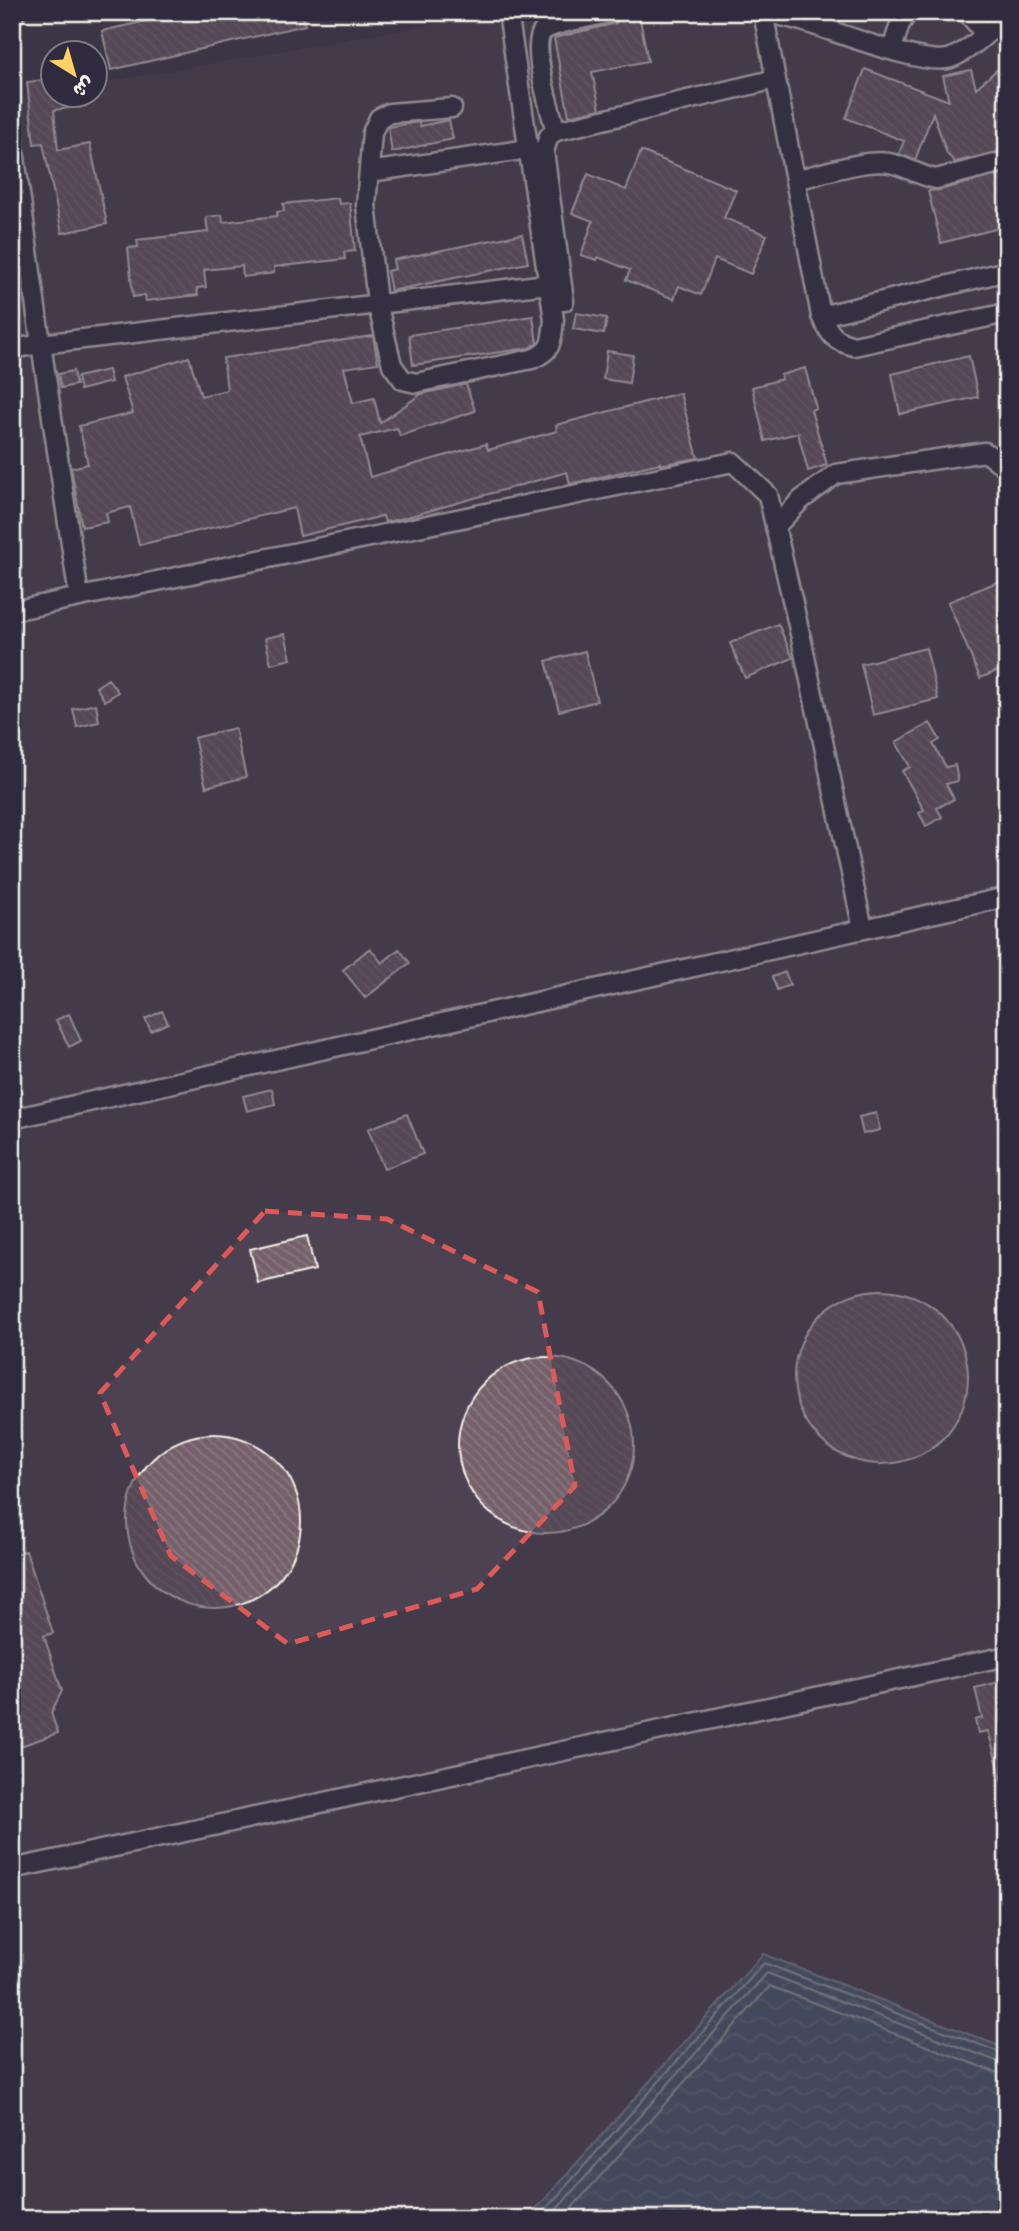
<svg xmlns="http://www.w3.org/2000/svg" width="1019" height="2231" viewBox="0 0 1019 2231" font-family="Delius,'Playpen Sans Arabic',sans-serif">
<defs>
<pattern id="water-waves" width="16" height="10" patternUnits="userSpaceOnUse" patternTransform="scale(1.75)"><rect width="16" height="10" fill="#4e6478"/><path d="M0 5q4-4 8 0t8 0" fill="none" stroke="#687b8b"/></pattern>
<pattern id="building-back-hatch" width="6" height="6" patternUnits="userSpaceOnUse" patternTransform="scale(1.75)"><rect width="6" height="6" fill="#75616b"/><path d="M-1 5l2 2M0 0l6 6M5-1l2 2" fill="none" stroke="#897880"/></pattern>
</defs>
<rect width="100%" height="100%" fill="#3d3546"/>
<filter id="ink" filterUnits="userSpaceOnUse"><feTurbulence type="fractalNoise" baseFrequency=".0143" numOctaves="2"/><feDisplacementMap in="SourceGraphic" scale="14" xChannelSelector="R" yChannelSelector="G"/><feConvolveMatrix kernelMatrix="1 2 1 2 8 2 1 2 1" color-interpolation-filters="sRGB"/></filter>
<g filter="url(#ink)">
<path fill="#4e4251" d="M503,12h504v2037l-244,-95 -236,265h-515v-2121l40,-7v3h42l1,-10z"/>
<path fill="url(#water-waves)" stroke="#909ca5" stroke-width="2" d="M763,1954l244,95v170h-480z"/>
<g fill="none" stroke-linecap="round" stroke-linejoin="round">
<path stroke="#b2b9bb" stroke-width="2" d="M537,2219l227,-256 243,92
M548,2219l219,-246 232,89 8,1
M562,2219l208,-233 225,86 12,2"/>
</g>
<path fill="url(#building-back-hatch)" stroke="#f4f1e8" stroke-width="2" d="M185,12h117l3,13 -194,45 -9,-39z
M639,14l9,47 -56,11 8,37 -31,7 -15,-78 62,-15 7,-6z
M1007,61v81l-10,10 -42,10 -8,-8 -14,-41 -18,47 -16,-6 5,-13 -58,-23 19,-49 84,32 -6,-25 28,-6 5,18z
M52,79v15h33l1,12 -32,4 4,40 32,-6 17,80 -45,9 -19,-90 -9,1 -7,-62z
M449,120l4,19 -61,13 -4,-25 31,-5 1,4z
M641,151l95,39 -12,28 43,17 -16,39 -36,-15 -14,36 -22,-9 -5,13 -48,-19 4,-10 -32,-13 -1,3 -16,-5 12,-34 -21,-8 16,-39 38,16z
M1007,173v53l-66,17 -13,-52 11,-1z
M338,198l1,6 11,-1 5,48 -11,1 1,7 -71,8v6l-31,4 -1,-11 -38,4 2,17 -9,1 1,7 -52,6 -1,-6 -12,2 -5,-49 10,-1 -1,-7 71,-8 -2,-15 16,-2 1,7 54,-6v-4l7,-1 -1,-7z
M522,234l6,29 -137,28 -4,-20 8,-2 -2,-9z
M576,313l31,5 -3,16 -31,-5z
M533,316l4,27 -8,5 -116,17 -4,-30z
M373,336l5,27 -34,5 9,35 21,-5 6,25 41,-29 45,-10 9,27 -75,25 -3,-8 -37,9 10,40 116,-33 2,6 69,-19 -1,-6 124,-32 18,65 -38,7v-2l-90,21 -3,-12 -167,47 -15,3 -2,-6 -83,20 -6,-28 -155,37 -9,-38 -24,6 2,9 -26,5 -11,-59 17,-4 -9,-38 54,-13 -11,-36 67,-20 12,39 26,-6 -4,-32z
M607,351l26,4 -4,28 -26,-4z
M969,356l9,41 -78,17 -8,-40z
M805,368l11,40 -5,2 16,55 -19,6 -10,-38 -33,8 -13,-54 30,-8 -1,-4z
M108,370l3,12 -31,8 -3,-13z
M73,371l3,14 -15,3 -3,-14z
M1007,578v89l-27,11 -32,-76z
M778,624l15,34 -48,20 -15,-35z
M285,634l6,25 -20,5 -6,-26z
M926,648l12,51 -65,16 -12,-51z
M585,651l12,50 -38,10 -13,-50z
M108,679l10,13 -13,9 -9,-14z
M96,704l3,18 -22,5 -4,-18z
M930,723l10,17 -7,4 13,23 9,-2 3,16 -12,3 8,15 -17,9 5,9 -16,9 -7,-13 5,-3 -22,-39 8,-4 -14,-25z
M235,728l11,49 -40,10 -12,-49z
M370,948l12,15 17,-14 11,14 -45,35 -22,-28z
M785,972l5,13 -13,5 -5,-13z
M162,1011l6,12 -17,8 -6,-12z
M69,1014l12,27 -12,6 -13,-27z
M272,1089l3,15 -28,7 -4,-15z
M876,1113l4,17 -17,4 -4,-17z
M407,1114l16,40 -39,15 -16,-40z
M307,1236l8,34 -57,13 -8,-34z
M794 1377a87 87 0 1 1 174 0a87 87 0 1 1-174 0Z
M458 1445a88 88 0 1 1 176 0a88 88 0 1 1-176 0Z
M127 1521a87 87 0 1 1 174 0a87 87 0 1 1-174 0Z
M26,1551l27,82 -9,3 18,55 -11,22 7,20 -46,16v-194z
M1007,1680v102l-4,1 -15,-52 -10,2 -3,-13 7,-2 -7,-30z"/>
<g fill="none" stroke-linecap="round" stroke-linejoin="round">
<g stroke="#f4f1e8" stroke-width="23">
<path id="minor" d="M763,12l58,304c9,18 12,25 33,30l153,-33
M764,12c12,3 24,5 37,9 29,8 125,47 150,37 20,-8 39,-28 56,-42
M967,12l18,22
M12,13l4,-1
M892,49l8,-25 8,-12
M452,108l-62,5 -11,5 -7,15 -6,72 11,97 15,63 11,15 13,3 116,-24c22,-9 19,-18 22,-39l-46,-308
M556,131c-5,-18 -27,-88 -12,-101 11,-8 54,-14 69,-18
M12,136l29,208 507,-60
M369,172l160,-23
M795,180c27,-6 73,-23 99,-16 14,4 27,12 42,15l71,-18
M564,301l-20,-150 5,-15 7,-5 220,-52
M821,316l186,-45
M12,349l29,-5 38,253
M775,527l26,-27 35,-26 149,-22 22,16
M12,611l721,-149 35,33 33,143 62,291
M12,1119l995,-222
M12,1869l995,-213"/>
</g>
<use href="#minor" stroke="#2f2a3d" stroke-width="18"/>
</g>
</g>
<path d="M0 0H1019V2231H0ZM265,1211l122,8 151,73 37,194 -98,103 -189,55 -117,-88 -71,-163z" fill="#3d3546" fill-opacity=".55" fill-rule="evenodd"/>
<path fill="none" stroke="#de5a58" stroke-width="5" stroke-dasharray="14 9" stroke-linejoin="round" d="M265,1211l122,8 151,73 37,194 -98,103 -189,55 -117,-88 -71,-163z"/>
<rect width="1019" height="2231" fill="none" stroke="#2f2a3d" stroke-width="42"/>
<rect x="21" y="21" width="977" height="2189" fill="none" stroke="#f4f1e8" stroke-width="2.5" filter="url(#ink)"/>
<g transform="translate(74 74) rotate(143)"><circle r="33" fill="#2f2a3d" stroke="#7e7a81" stroke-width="2"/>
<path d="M0-5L12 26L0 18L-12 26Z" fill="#ffd166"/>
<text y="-10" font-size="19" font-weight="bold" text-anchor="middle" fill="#f4f1e8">ش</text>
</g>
</svg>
